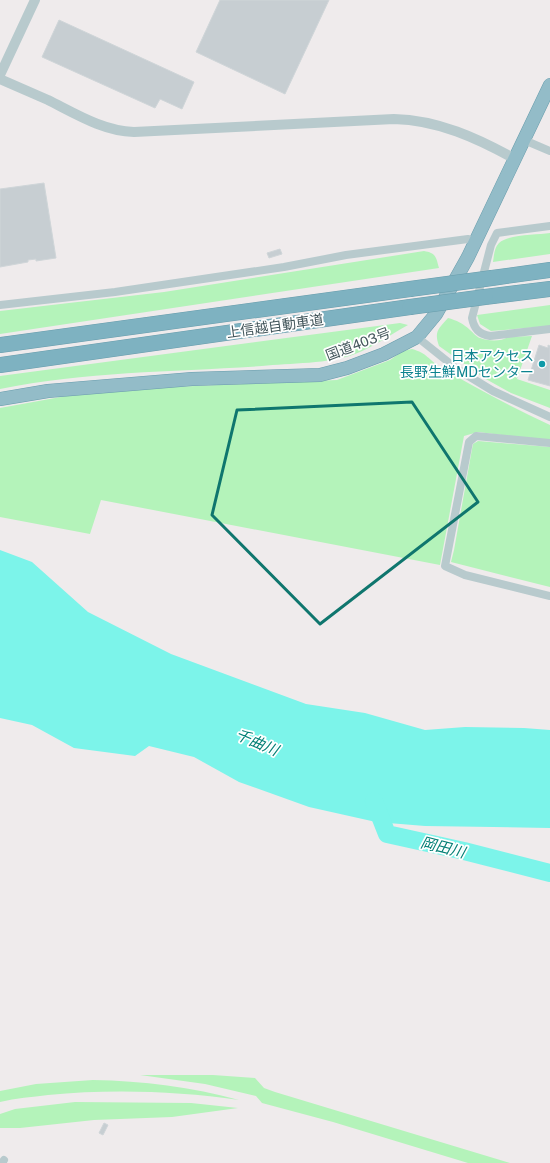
<svg xmlns="http://www.w3.org/2000/svg" width="550" height="1163" viewBox="0 0 550 1163" font-family="'Public Sans','Noto Sans JP',sans-serif">
<rect width="100%" height="100%" fill="#efebec"/>
<path fill="#b4f3ba" d="M550,233v21l-57,8c1,-6 1,-14 6,-19 10,-9 38,-8 51,-10z
M424,251c12,2 12,6 15,17l-439,66v-23l164,-19z
M550,305v21l-59,5 -11,-7 -3,-9z
M448,318c8,2 16,6 22,12 3,2 6,7 10,8 7,3 21,4 28,-1l24,-1 -15,43 33,11v18l-39,-15 -27,-15 -45,-32c-5,-14 -1,-17 9,-28z
M400,323l8,2c-18,10 -35,22 -53,29 -25,10 -66,9 -93,12 -88,6 -175,5 -262,23v-13z
M412,349c15,4 17,11 28,18 36,21 73,41 110,58v16l-72,-9 -14,4 -24,129 -339,-65 -11,34 -90,-17v-109l66,-12 105,-9 166,-7 53,-20 13,-9z
M478,441l72,6v140l-99,-25 3,-12 18,-101 1,-5z
M140,1075h73l42,3 9,10 11,4 235,71h-42l-135,-41 -71,-19 -6,-7 -51,-12z
M93,1080c50,1 99,7 146,20 -62,-9 -128,-11 -191,-5 -16,2 -32,3 -48,7v-11l36,-7z
M75,1102l116,1 47,5 -66,9 -78,3 -74,8h-20v-14l15,-5z"/>
<path fill="#7cf4ea" d="M0,550l32,12 56,50 83,42 135,50 59,9 60,17 40,-3 59,1 26,2v98l-125,-2 -49,-4 -67,-15 -70,-25 -45,-25 -45,-11 -14,10 -61,-8 -42,-23 -32,-7z"/>
<g fill="none" stroke-linecap="round" stroke-linejoin="round">
<path stroke="#7cf4ea" stroke-width="18" d="M374,801l13,33 77,17 86,22"/>
</g>
<path fill="#c7ced2" stroke="#cfd5d8" d="M220,0h109l-44,94 -89,-42z
M59,20l135,62 -12,27 -22,-10 -5,9 -113,-51z
M44,183l12,75 -20,3v-2l-8,1v2l-28,5v-78z
M280,249l2,5 -13,4 -2,-5z
M539,345l9,3v-3l2,1v40l-22,-6z
M104,1123l4,2 -5,10 -4,-2z"/>
<g fill="none" stroke-linecap="round" stroke-linejoin="round">
<g stroke="#699dac" stroke-width="14">
<path id="trunk" d="M0,399l48,-8 144,-12 128,-4 27,-7 37,-14 33,-17 19,-23 32,-57 82,-172"/>
</g>
<g stroke="#699dac" stroke-width="16">
<path id="motorway" d="M492,278l58,-8
M485,297l65,-8
M0,345l410,-56
M0,365l410,-58"/>
</g>
<path stroke="#b8cacd" stroke-width="8" d="M524,140l26,11
M550,226l-53,7 -6,12 -19,73c2,11 7,16 18,18l60,-7
M0,305l115,-13 169,-25 62,-12 122,-16
M417,337l40,32 36,22 57,26
M550,443l-74,-7 -7,6 -24,124 20,9 85,21
M2,1163l2,-3"/>
<path stroke="#b8cacd" stroke-width="10" d="M0,75l35,-75
M0,79c16,7 32,14 48,21 28,14 55,31 86,32l260,-13c44,1 83,19 121,40"/>
<use href="#trunk" stroke="#93bcc8" stroke-width="13"/>
<use href="#motorway" stroke="#7eb2c1" stroke-width="15"/>
<g stroke="#699dac" stroke-width="16" stroke-linecap="butt">
<path id="motorway-bridge" d="M410,289l82,-11
M410,307l75,-10"/>
</g>
<use href="#motorway-bridge" stroke="#7eb2c1" stroke-width="15"/>
</g>
<path fill="none" stroke="#0f766e" stroke-width="3" stroke-linejoin="round" d="M412,402l66,100 -158,122 -108,-109 25,-105z"/>
<circle fill="#0f9aa8" stroke="#fff" stroke-width="1.5" cx="542" cy="364" r="4"/>
<g text-anchor="middle" dominant-baseline="central" stroke-width="3.5" stroke-linejoin="round" paint-order="stroke">
<g font-size="14" fill="#43565b" stroke="#fff">
<text transform="translate(275 326) rotate(-8)">上信越自動車道</text>
<text transform="translate(358 344) rotate(-21)">国道403号</text>
</g>
<g font-size="14" fill="#0d838f" stroke="#fff" text-anchor="end">
<text x="534" y="356">日本アクセス<tspan x="534" dy="16">長野生鮮MDセンター</tspan></text>
</g>
<g font-size="15" font-style="italic" fill="#058076" stroke="#fff">
<text transform="translate(257 742) rotate(23)">千曲川</text>
<text transform="translate(443 847) rotate(14)">岡田川</text>
</g>
</g>
</svg>
